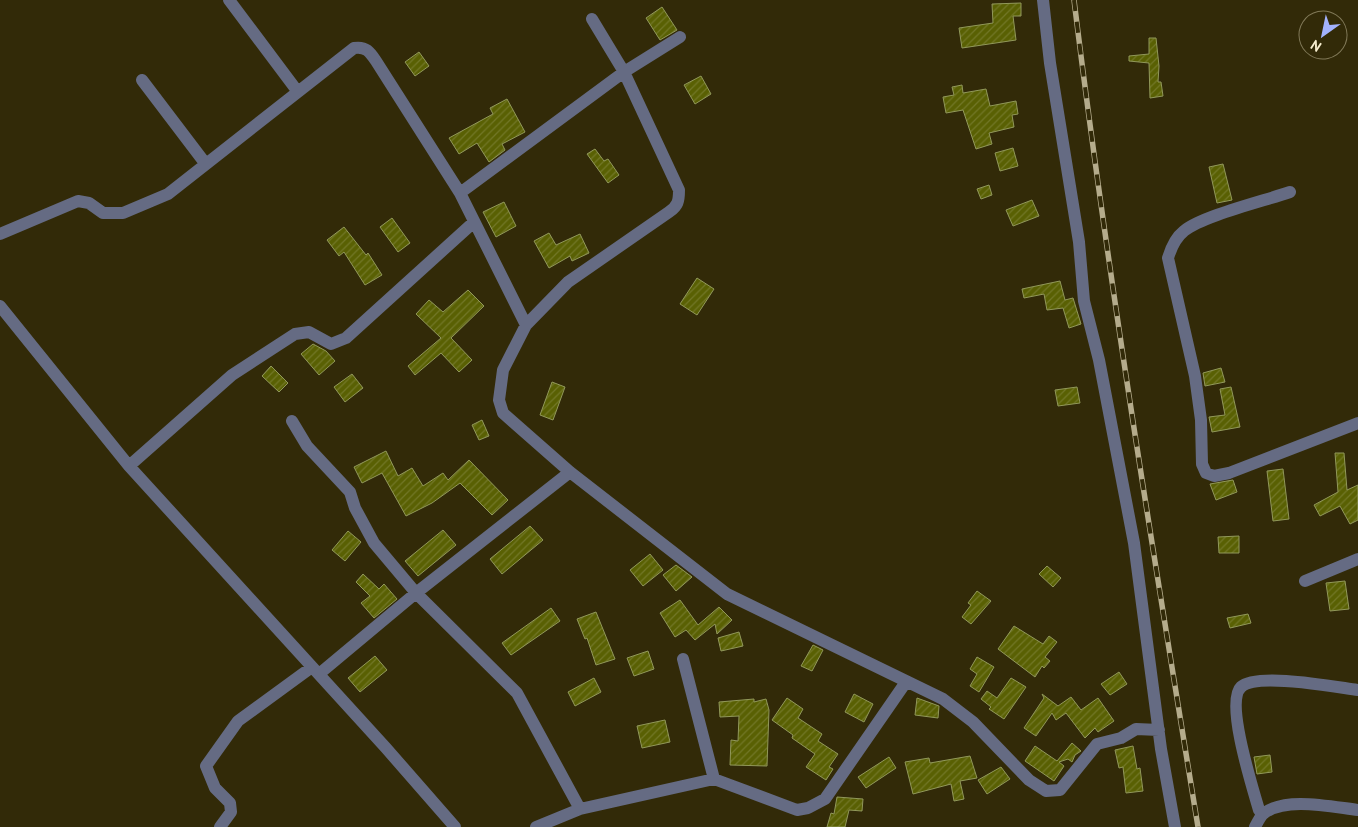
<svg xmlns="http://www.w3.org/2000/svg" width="1358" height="827" viewBox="0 0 1358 827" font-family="'PT Sans',sans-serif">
<defs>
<pattern id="building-hatch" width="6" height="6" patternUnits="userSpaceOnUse" patternTransform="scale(1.25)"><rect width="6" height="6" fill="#596003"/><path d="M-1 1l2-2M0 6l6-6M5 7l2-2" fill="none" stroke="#727727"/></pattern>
</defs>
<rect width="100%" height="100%" fill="#322a08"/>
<path fill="url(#building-hatch)" stroke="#91985a" d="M1021,3v13h-8l3,24 -54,8 -3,-20 34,-5 -1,-19z
M662,7l15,23 -17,10 -14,-22z
M1149,38h7l3,28 -1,16h3l2,14 -13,2 -1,-35 -20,-2v-5l20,-2z
M419,52l10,14 -14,10 -10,-14z
M701,76l10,18 -16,10 -11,-19z
M962,85l1,8 23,-4 4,17 26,-5 2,13 -6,1 2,12 -25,6 3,11 -16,5 -13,-39 -17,3 -3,-16 11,-2 -2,-8z
M507,99l18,33 -23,12 3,6 -16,12 -12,-19 -18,11 -10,-16 44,-24 -3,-6z
M1013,148l5,18 -18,5 -5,-18z
M595,149l9,12 4,-2 11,16 -11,8 -21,-29z
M1223,164l9,36 -15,3 -8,-36z
M989,185l3,10 -11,4 -4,-10z
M1032,200l7,16 -26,10 -7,-16z
M504,202l12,24 -20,11 -13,-25z
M392,218l18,25 -12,9 -18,-25z
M344,227l22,28 2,-2 14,22 -17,10 -21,-33 -5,4 -12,-16z
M549,233l7,12 24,-11 9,19 -17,8 -2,-5 -21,12 -15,-27z
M697,278l17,11 -17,26 -17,-11z
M1060,281l5,19 8,-2 8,26 -12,4 -6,-20 -16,2 -3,-16 -20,4 -2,-9z
M468,290l16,16 -33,32 21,22 -13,12 -18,-19 -26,22 -7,-9 33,-28 -25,-24 13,-14 14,12z
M313,344l13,7 9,10 -16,14 -18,-21z
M271,366l17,17 -9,9 -17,-16z
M1221,368l4,14 -20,4 -2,-13z
M352,374l11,14 -18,14 -11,-15z
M552,382l13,5 -12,33 -13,-5z
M1077,387l3,16 -22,3 -3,-16z
M1231,387l9,40 -28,5 -3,-15 16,-2 -5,-26z
M482,420l7,16 -10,4 -7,-15z
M386,451l12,25 14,-8 11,18 20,-13 5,7 21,-20 39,40 -16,15 -32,-32 -28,20 -26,13 -24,-43 -20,10 -8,-16z
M1335,453h9l3,37 11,-5v35l-8,4 -10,-18 -20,10 -6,-11 24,-13z
M1283,469l6,50 -16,2 -6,-50z
M1233,480l4,12 -21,8 -6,-16z
M530,526l13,14 -41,34 -12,-15z
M443,530l13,15 -38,31 -13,-15z
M348,531l13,11 -16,19 -13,-11z
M1239,536v17h-20l-1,-16z
M650,554l13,16 -20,16 -13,-16z
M676,565l16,12 -16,14 -13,-16z
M1047,566l14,12 -8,9 -14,-13z
M363,574l16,15 5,-5 13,15 -23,19 -13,-15 9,-7 -14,-14z
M1345,581l4,28 -19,2 -4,-28z
M977,591l14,10 -20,23 -9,-7 9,-12 -3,-2z
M680,600l18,25 21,-18 13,13 -15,14 -2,-10 -20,16 -9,-10 -11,7 -15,-24z
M551,608l9,13 -49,34 -9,-12z
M596,612l19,47 -19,6 -9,-27 -2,1 -8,-20z
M1248,614l3,9 -21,5 -3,-10z
M1014,626l29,18 6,-8 8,6 -12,15 5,4 -6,7 -2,-2 -7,11 -37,-28z
M739,632l4,14 -22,5 -3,-13z
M813,645l10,5 -11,21 -11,-5z
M648,651l6,18 -20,7 -7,-18z
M375,656l12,14 -27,22 -12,-14z
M977,657l17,10 -15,25 -9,-6 7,-12 -7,-5z
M1119,672l8,12 -17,11 -9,-11z
M594,678l7,14 -26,14 -7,-14z
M1011,678l15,9 -22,32 -15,-10 2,-2 -10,-8 6,-8 10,7z
M854,694l19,10 -9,18 -19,-10z
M1042,694l16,12 13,-9 10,13 17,-12 16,23 -16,11 -3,-4 -10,10 -19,-25 -10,7 -4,-7 -16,23 -12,-8 20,-30z
M787,698l16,11 -5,9 24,16 -4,7 20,13 -9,13 4,2 -7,11 -20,-13 9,-13 -23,-16 1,-3 -21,-15z
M917,698l22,8 -1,12 -23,-3z
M754,699v3l12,-3 3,11 -2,56 -37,-1 1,-25 7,1 1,-25 -19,1 -1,-15z
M665,720l5,22 -28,6 -5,-22z
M1072,743l9,8 -6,4 -3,7 -4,-3 -9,3 5,4 -10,15 -29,-20 10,-15 22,15z
M1133,746l4,23 3,-1 3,23 -17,2 -3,-26 -4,1 -4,-18z
M1270,755l2,17 -15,2 -3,-17z
M970,756l7,22 -17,3 4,18 -10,2 -3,-17 -38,10 -8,-32 24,-4 1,5z
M889,757l7,11 -30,20 -8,-11z
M1001,767l9,12 -23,15 -9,-14z
M837,797l26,2 -1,12 -13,-1 -4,17h-18l4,-14 3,1z"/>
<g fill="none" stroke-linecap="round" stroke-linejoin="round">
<path stroke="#656b83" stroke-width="12" d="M229,0l69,92
M1043,0l7,63 29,179 5,59 15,59 35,183 27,206 14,78
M592,19l32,53 55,118c0,11 -1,16 -10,22l-101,70 -42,43 -23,45 -4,30 4,13 67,59 157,122 216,105 30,23 56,58 17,11 14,-1 37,-46 24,-6 15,-9 23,1
M142,80l63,83
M1290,192c-26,9 -88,24 -106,39 -9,7 -13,17 -16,27l27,118 6,44 1,44 4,9 8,3 15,-3 129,-50
M460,193l164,-121 56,-35
M0,234l78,-33 11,2 14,10h20l45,-19 186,-146c12,-2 16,4 22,13l84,132 66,132
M0,306l129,160 257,282 69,79
M292,421l15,25 43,46 5,16 19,35 42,50 101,100 63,116
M129,466l103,-91 63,-41 14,-2 22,12 15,-6 128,-116
M1305,581l53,-22
M683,659l31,120
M319,674l97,-81 154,-121
M1262,814l-3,-4c-6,-21 -34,-108 -18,-123 16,-15 94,0 117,3
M220,827l11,-15 -1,-9 -15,-15 -9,-22 32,-45 74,-54
M536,827l44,-18 134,-30 83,31 11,-2 17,-9 81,-117
M1255,827c2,-4 5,-10 8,-13 22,-18 69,-7 95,-4"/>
<g stroke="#b5ac8c" stroke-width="5.5">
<path id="rail" d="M1074,0c34,277 79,552 124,827"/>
</g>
<use href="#rail" stroke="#322a08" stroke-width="4" stroke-dasharray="11" stroke-linecap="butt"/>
</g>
<g transform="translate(1323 35) rotate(213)"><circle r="24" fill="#322a08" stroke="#817958"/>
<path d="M0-4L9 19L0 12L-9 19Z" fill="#a2b2fd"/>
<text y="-8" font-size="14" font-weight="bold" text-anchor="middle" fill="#f8efd0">N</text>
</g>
</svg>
